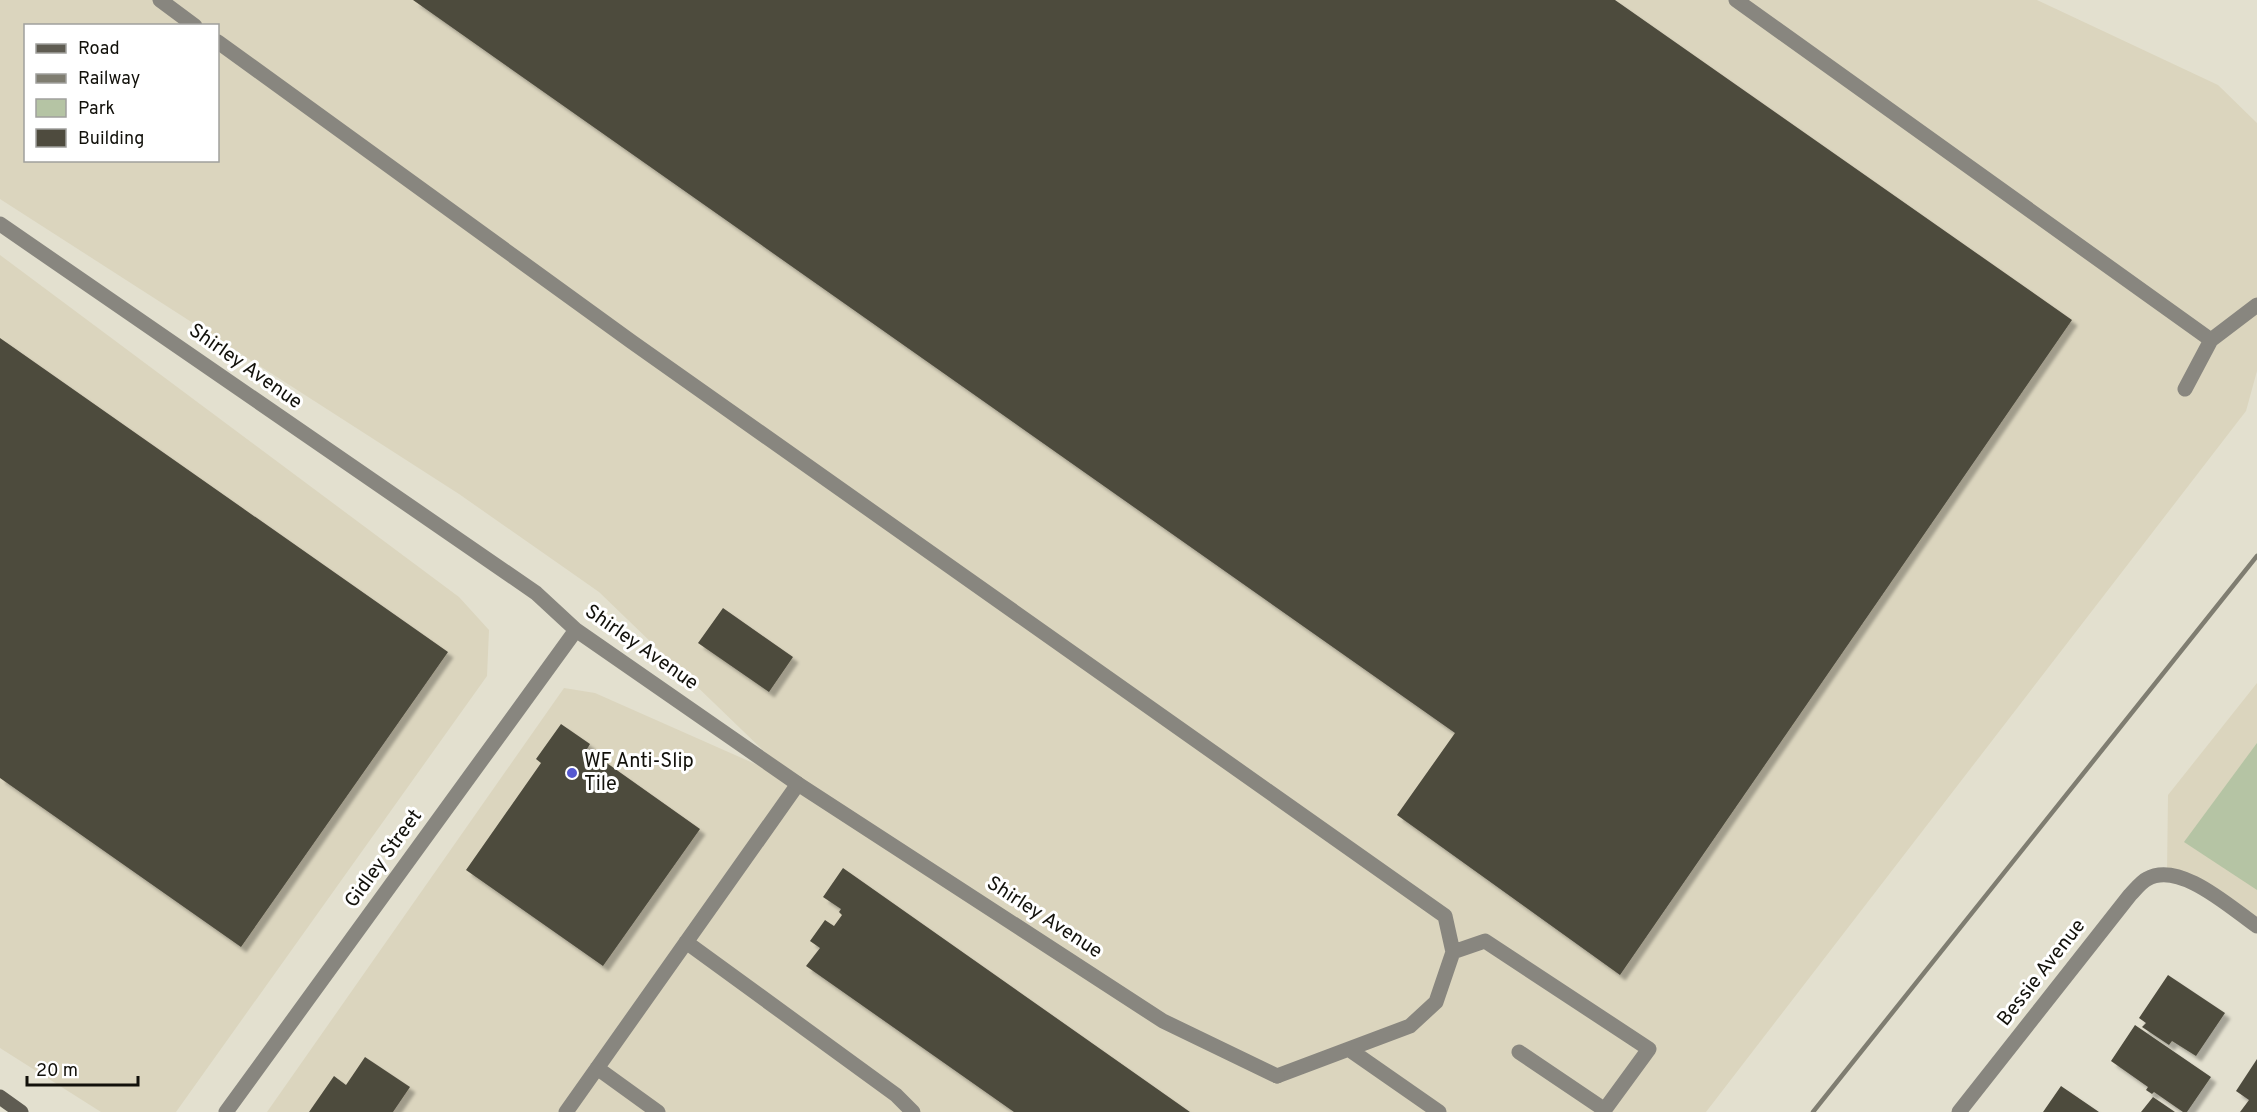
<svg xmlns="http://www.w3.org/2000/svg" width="2257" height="1112" viewBox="0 0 2257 1112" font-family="Overpass,sans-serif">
<defs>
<filter id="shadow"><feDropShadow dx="5.5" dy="5.5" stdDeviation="1.5" flood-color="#0004"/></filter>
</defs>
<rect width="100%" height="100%" fill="#e3e0cf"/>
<path fill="#dbd5be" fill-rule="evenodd" d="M0,0h2037l181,85 39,38v248l-11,40 -540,701h-1439l297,-424 31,5 201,89 -197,-190 -140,-98 -459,-295zM26,26h192v134h-192z
M0,255l459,342 30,33 -2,46 -311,436h-75l-101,-64z
M2257,683v243l-90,-53 1,-78z"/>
<path fill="#b5c4a4" d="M2257,743v147l-73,-48z"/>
<path fill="#4e4b3e" filter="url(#shadow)" d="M413,0h1202l457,320 -452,655 -223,-160 58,-82z
M0,338l448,314 -207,295 -241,-169z
M723,608l70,49 -24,35 -71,-49z
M561,724l29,20 -3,5 113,80 -97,137 -137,-96 75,-107 -5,-4z
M843,868l347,244h-176l-208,-146 14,-18 -10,-7 15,-21 9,6 8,-11 -3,-3 2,-3 -18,-12z
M2168,975l57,38 -29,43 -24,-15 -3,4 -27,-18 4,-4 -7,-5z
M2135,1025l76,52 -24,35h-4l-29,-20 -2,2 -6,-4 2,-3 -37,-26z
M365,1057l45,30 -17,25h-84l25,-36 12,9z
M2257,1059v53h-17l9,-12 -13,-9z
M2061,1086l38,26h-56z
M2153,1097l22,15h-34z"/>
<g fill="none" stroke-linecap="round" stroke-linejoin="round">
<path stroke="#88867f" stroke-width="15" d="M160,0l35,26
M1736,0l475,340
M218,42l414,300 813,574 8,36 -17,50 -26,24 -133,50
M2185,389l26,-49 46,-35
M686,942l210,153 17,17
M1453,952l32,-11 164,108 -46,63
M1350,1050l89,62
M1519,1052l86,58
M597,1068l61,44
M566,1112l232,-328"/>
<path stroke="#88867f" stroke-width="15" d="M0,224l536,369 40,37 222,154 365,237 114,55
M226,1112l350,-482
M1959,1112l171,-217c5,-5 11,-13 17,-16 32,-19 84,29 110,47"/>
<path stroke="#5f5c52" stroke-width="15" d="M0,1097l21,15"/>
<path stroke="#7f7d71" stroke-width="4.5" d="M1813,1112l444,-556"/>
</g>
<circle fill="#5558d0" stroke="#fff" stroke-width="2" cx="572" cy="773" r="6"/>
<g text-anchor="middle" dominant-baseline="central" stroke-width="6" stroke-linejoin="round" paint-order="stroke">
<g font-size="20" fill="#12110b" stroke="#fff">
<text transform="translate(245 367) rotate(35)">Shirley Avenue</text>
<text transform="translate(641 648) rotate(35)">Shirley Avenue</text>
<text transform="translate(384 859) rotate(-54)">Gidley Street</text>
<text transform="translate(1044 918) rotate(33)">Shirley Avenue</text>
<text transform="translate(2042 973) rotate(-52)">Bessie Avenue</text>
</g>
<g font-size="20" fill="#12110b" stroke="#fff" text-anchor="start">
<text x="584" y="762">WF Anti-Slip<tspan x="584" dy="23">Tile</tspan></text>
</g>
</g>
<rect x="24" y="24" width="195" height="138" fill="#ffffff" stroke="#a0a09d" stroke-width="1.5"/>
<rect x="36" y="44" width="30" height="9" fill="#5f5c52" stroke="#a0a09d" stroke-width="1.5"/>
<text x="78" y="54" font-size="18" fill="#12110b">Road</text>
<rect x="36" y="74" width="30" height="9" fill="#7f7d71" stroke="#a0a09d" stroke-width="1.5"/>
<text x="78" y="84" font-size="18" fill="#12110b">Railway</text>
<rect x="36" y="99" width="30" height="18" fill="#b5c4a4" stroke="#a0a09d" stroke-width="1.5"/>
<text x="78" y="114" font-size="18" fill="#12110b">Park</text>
<rect x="36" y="129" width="30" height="18" fill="#4e4b3e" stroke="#a0a09d" stroke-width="1.5"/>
<text x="78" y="144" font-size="18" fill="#12110b">Building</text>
<path d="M27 1076v9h111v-9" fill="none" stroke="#12110b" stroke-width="3"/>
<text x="36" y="1076" font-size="18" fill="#12110b" stroke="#ffffff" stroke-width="4.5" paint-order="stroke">20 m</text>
</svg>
